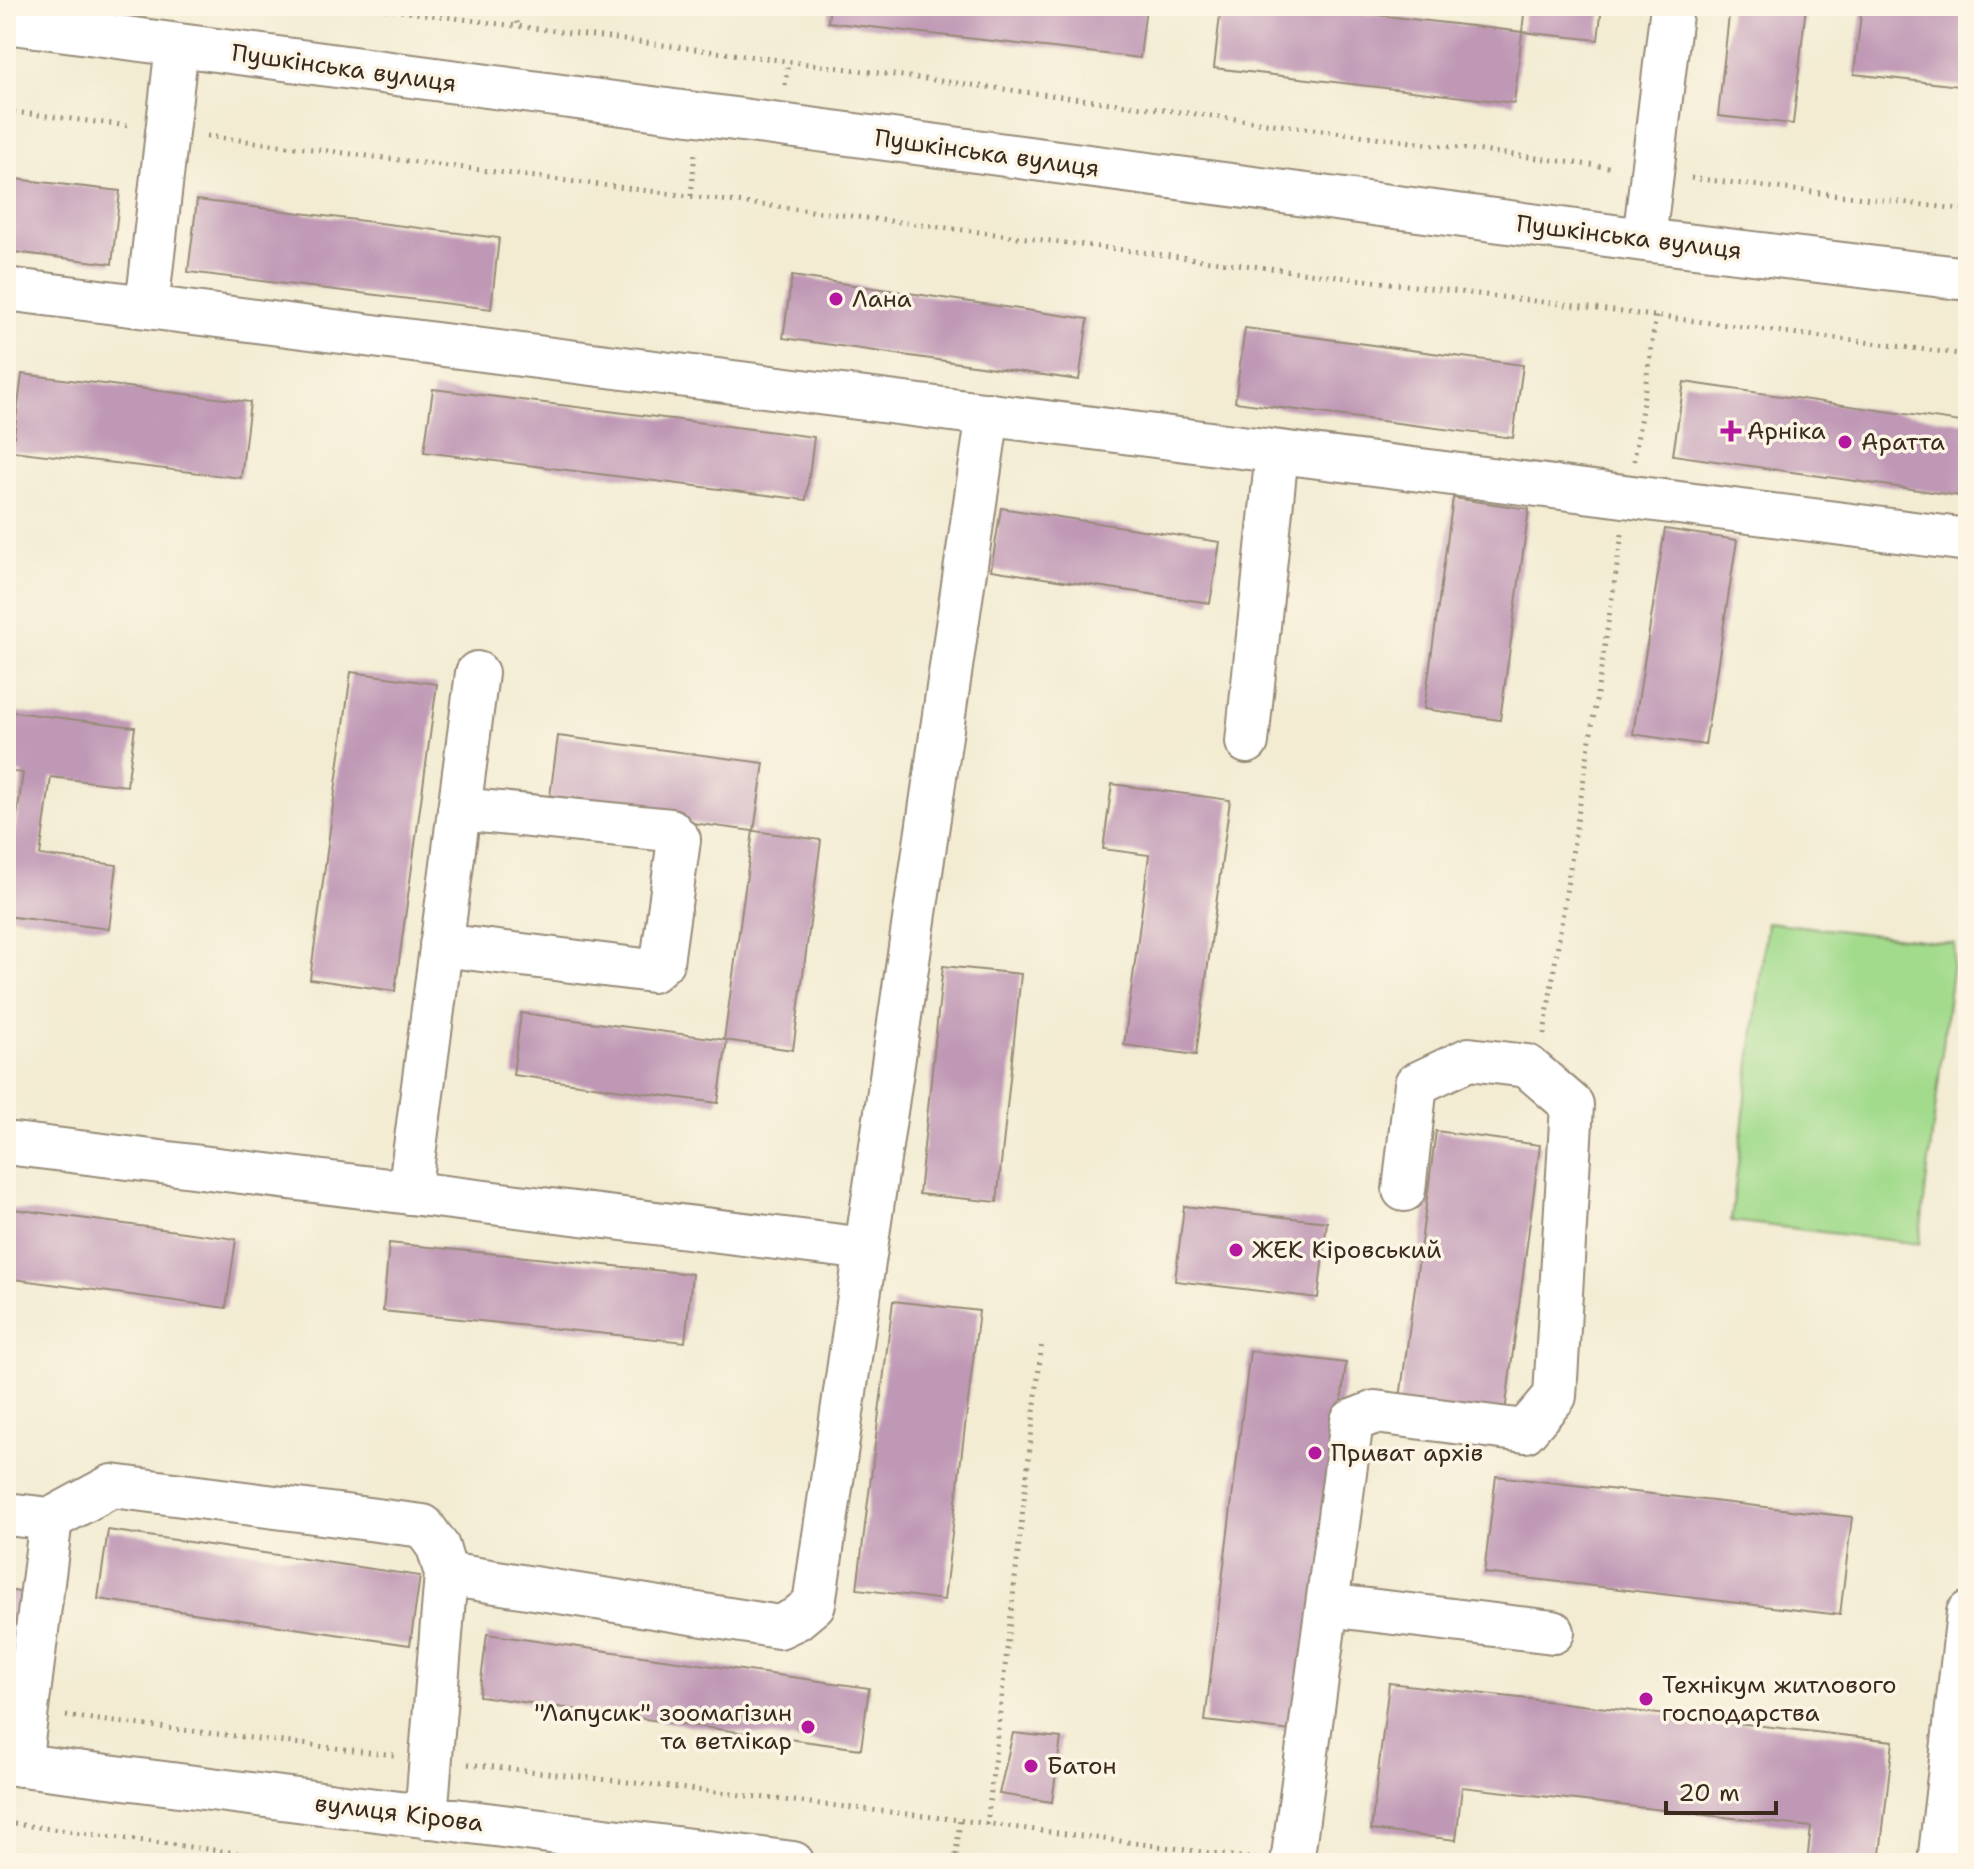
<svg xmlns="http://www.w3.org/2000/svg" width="1974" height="1869" viewBox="0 0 1974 1869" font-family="'Shantell Sans',sans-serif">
<rect width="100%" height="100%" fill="#fcf5e5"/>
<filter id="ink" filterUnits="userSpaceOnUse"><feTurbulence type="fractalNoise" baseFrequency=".0125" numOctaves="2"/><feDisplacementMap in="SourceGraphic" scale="16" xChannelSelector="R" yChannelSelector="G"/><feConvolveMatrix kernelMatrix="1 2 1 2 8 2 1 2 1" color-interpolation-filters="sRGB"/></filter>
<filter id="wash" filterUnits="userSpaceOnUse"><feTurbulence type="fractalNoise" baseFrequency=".006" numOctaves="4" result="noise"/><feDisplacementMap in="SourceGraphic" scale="32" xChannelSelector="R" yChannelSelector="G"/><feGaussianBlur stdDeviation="1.8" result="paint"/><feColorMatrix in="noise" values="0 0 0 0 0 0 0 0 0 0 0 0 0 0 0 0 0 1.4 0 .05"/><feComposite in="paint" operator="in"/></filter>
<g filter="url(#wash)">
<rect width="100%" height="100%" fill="#f3ecd3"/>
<path fill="#a3db8d" stroke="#6f8256" stroke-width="2" d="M1767,922l188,22 -36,300 -188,-23z"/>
<g id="blocks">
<path fill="#bf98b5" d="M830,6h316l-6,52 -312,-36z
M1221,6h79l222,26 -8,71 -300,-35z
M1525,6h77l-4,34 -76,-8z
M1730,6h76l-13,118 -75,-8z
M1862,6h51l55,6v75l-114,-13z
M6,178l114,13 -8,73 -106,-13z
M197,200l302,38 -8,71 -303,-37z
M792,276l296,43 -9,61 -296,-42z
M1245,328l278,37 -10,73 -278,-36z
M22,374l228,28 -9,76 -229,-27z
M1684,382l284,41v74l-295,-42z
M433,389l381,48 -8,63 -382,-48z
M1453,498l76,11 -29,211 -76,-11z
M1001,508l219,34 -10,61 -219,-33z
M1665,529l72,11 -32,205 -72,-11z
M351,672l86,12 -42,307 -85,-12z
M6,711l129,16 -8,59 -76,-9 -11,78 77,10 -8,64 -103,-13v-66l6,1 11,-78 -17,-2z
M558,736l206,27 -10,68 67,9 -28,210 -69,-10 29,-209 -204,-27z
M1112,784l118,16 -34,255 -72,-10 25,-190 -46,-6z
M943,966l78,8 -24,228 -78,-8z
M521,1013l206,27 -9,63 -205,-28z
M1436,1131l104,14 -36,275 -105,-14z
M1184,1206l143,16 -9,76 -143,-17z
M6,1208l230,31 -10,69 -220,-30z
M389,1243l303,31 -7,68 -302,-31z
M893,1301l86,10 -35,289 -87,-11z
M1250,1351l96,12 -45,369 -96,-11z
M1496,1476l356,41 -12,98 -356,-42z
M108,1530l312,46 -10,69 -312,-46z
M6,1590l33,5 -9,62 -24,-3z
M487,1634l382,54 -8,61 -382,-53z
M1389,1683l504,58 -14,122h-72l4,-36 -349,-40 -6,53 -85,-10z
M1013,1733l48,5 -9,64 -53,-8z"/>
</g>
</g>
<g filter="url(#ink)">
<use href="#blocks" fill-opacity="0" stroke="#978b78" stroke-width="2"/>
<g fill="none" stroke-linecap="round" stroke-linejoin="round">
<g stroke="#978b78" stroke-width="46">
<path id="minor" d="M6,22l1638,218 324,39
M1644,240l28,-234
M6,289l1962,251
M147,307l30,-262
M1247,742l30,-290
M441,945l211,26 10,-9 17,-122 -9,-10 -211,-21
M6,1143l860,106
M409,1193l68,-520
M6,1514l45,5 61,-33 311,40 15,21 8,27 333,53 17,-8 18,-15 174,-1190
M1327,1605l226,27
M6,1763l787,100
M20,1765l31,-246
M426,1817l20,-243
M1292,1863l60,-442 23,-9 150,19 30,-35 17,-291 -45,-39 -58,-7 -53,25 -12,106
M1939,1863l29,-250"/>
</g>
<path stroke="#978b78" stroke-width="5" stroke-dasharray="2 6" stroke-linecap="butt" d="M361,6l1253,162
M513,6l5,20
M785,85l3,-22
M6,111l123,15
M207,136l1761,219
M1691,178l277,32
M691,196l4,-44
M1634,461l22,-145
M1544,1034l78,-500
M66,1716l328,39
M468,1764l492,56 296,39
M6,1823l308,40
M987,1825l55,-483
M955,1863l5,-43"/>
<use href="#minor" stroke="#fff" stroke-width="42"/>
</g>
</g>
<g fill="#b5179e" stroke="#fcf5e5" stroke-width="3">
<circle cx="836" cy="299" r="8"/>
<path d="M1727 419h8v8h8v8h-8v8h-8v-8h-8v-8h8z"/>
<circle cx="1845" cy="442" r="8"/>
<circle cx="1236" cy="1250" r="8"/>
<circle cx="1315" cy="1453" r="8"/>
<circle cx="1646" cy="1699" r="8"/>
<circle cx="808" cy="1727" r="8"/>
<circle cx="1031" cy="1766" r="8"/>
</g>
<g text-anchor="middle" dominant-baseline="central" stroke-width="7" stroke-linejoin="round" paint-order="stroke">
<g font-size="24" fill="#3b2a1e" stroke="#fcf5e5">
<text transform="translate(344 68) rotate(8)">Пушкінська вулиця</text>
<text transform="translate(987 153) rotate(8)">Пушкінська вулиця</text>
<text transform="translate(1629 237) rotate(7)">Пушкінська вулиця</text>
<text transform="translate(399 1813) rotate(7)">вулиця Кірова</text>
</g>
<g font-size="24" fill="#3b2a1e" stroke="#fcf5e5" text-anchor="start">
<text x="852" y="299">Лана</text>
<text x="1747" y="431">Арніка</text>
<text x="1861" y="442">Аратта</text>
<text x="1252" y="1250">ЖЕК Кіровський</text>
<text x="1331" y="1453">Приват архів</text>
<text x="1662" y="1685">Технікум житлового<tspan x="1662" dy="28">господарства</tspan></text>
<text x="792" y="1713" text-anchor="end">"Лапусик" зоомагізин<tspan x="792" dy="28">та ветлікар</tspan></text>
<text x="1047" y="1766">Батон</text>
</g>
</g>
<rect width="1974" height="1869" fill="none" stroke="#fcf5e5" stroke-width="32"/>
<path d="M1666 1801v12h110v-12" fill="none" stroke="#3b2a1e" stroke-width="4"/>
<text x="1678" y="1801" font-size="24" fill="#3b2a1e" stroke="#fcf5e5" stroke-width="6" paint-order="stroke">20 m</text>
</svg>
